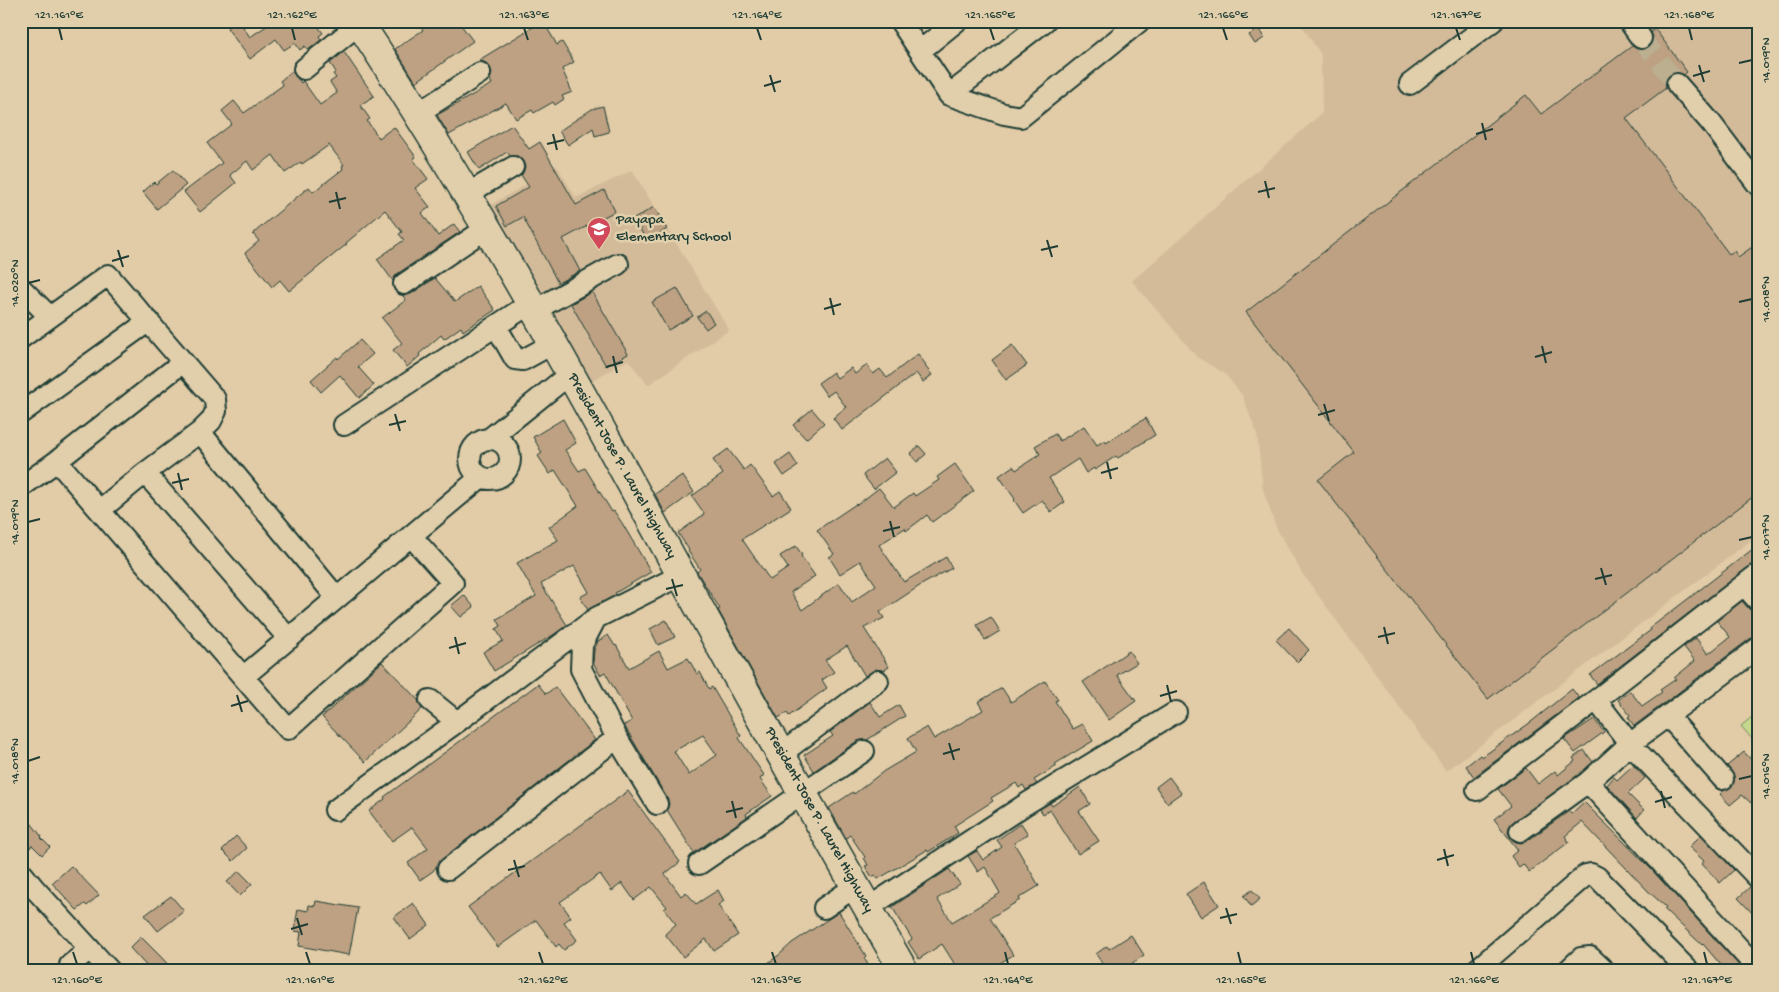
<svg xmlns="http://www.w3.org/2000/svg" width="1779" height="992" viewBox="0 0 1779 992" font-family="'Gochi Hand',sans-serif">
<rect width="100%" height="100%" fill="#e2cba7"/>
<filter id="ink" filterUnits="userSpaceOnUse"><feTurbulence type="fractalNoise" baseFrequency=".02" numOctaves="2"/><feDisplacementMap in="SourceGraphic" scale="10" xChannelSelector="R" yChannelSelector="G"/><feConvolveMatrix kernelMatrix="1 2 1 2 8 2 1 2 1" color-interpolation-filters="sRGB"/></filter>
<g filter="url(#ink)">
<path fill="#d3bb9a" d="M1299,21h459v514l-312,236 -144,-198 -26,-46 -13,-37 -6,-56 -15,-39 -17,-21 -28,-17 -65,-76 190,-168 -1,-58z
M557,166l19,32 56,-28 97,160 -81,55 -20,-25 -37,21 -100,-176z"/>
<path fill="#c4d78c" stroke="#728a60" d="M1758,712v34l-17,-20z"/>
<path fill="#bda182" stroke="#1f3d34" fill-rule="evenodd" d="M236,21h3l11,16 24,-16h40l9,12 -4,3 2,4 -13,10 -3,-4 -5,4 -5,-7 -11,7 -8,-11 -26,20 -23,-31z
M417,21h41l15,20 -57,41 -21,-33 28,-19z
M543,21l14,24 5,-3 12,20 -12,7 10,23 -10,4 2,3 -9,6 -2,-3 -19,11 -2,-3 -16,9 -10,-16 -57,32 -12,-20 55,-31 -2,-4 2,-7 -2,-6 -4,-4 -7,-3z
M1259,29l5,9 -9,6 -6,-9z
M1655,29l32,43 -3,3 -9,-3 -5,3 -4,6v7l-40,30 103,136 5,-3 4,6 20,-14v250l-270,206 -170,-219 36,-28 -108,-140 280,-217 15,19 91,-68 10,4 6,-3 4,-4 1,-6 -2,-5z
M344,52l30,44 -14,9 10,14 -3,2 12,17 15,-11 22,30 -3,2 15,20 -13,9 15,19 -8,6 16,23 16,-12 6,8 -63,42 -4,7 -16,-22 27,-19 -5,-6 3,-2 -17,-22 -39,33 1,1 -58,47 -9,-11 -8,7 -27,-34 14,-12 -6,-7 10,-9 46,-38 4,5 30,-23 -1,-3 2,-1 -15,-20 -27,19 -1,-2 -16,11 -12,-18 -20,15 -6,-9 -17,14 6,8 -36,29 -16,-20 38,-29 -15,-20 25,-19 -10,-13 12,-10 10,12 39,-28 -3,-4 12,-10 9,12 2,-2 17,24 17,-12 -7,-11 6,-4 -3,-4 3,-2 -6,-9z
M603,106l6,26 -14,4 -2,-8 -25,17 -9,-14 33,-22z
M512,125l17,24 11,-7 36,63 28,-15 11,21 -52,28 17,32 -22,12 -35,-66 -16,9 -11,-20 33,-19 -8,-12 4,-8 -2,-6 -5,-5h-8l-3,-4 -28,18 -11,-18z
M173,170l13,15 -29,24 -14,-17 11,-10 2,2z
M654,207l13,22 -20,12 -13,-22z
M435,278l20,24 23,-16 17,24 -32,21 -2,-4 -17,12 -3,-4 -22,19 1,2 -13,11 -14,-17 9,-7 -20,-25 24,-18 -3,-4 8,-2z
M677,288l16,28 -25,14 -16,-28z
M592,292l36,62 -22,12 -35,-62z
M706,311l8,12 -8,6 -9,-12z
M360,340l13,14 -15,13 16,18 -15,13 -19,-23 -19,17 -10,-12 26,-23 1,2z
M1012,345l15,20 -21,15 -14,-20z
M918,354l8,11 -1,1 7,9 -9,7 -7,-9 -74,57 -9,-12 13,-11 -12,-16 -7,5 -9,-13 15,-11 4,6 14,-10 4,6 12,-9 6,9 7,-5 7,9z
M812,409l12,14 -18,16 -13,-14z
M1146,418l9,17 -37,23 -2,-2 -21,14 -1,-2 -8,5 -8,-14 -29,19 16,24 -14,10 -9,-12 -19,13 -9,-13 1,-1 -16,-23 14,-10 3,4 24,-16 -5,-8 20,-12 5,7 24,-15 13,19 8,-5 1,3z
M563,419l13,24 -11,7 14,21 6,-3 27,44 2,-1 8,12 29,49 -36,21 1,2 -28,15 -8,-13 9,-5 -15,-26 -33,18 26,41 -14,10 -59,36 -11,-19 20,-11 -7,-12 5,-3 -4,-7 39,-23 -19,-33 41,-23 -9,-13 29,-21 -23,-36 -5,4 -12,-18 4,-3 -9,-16z
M919,446l7,8 -9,8 -7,-8z
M728,449l16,21 6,-5 23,31 7,-5 11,17 -49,31 28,41 18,-12 -8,-12 16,-10 6,9 -1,1 14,20 -24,16 11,18 37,-27 13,19 24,-17 -16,-24 -20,13 -11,-17 5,-3 -17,-24 39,-26 1,1 22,-17 15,19 19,-14 2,3 24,-16 -2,-3 18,-13 19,27 -42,31 -5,-7 -21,16 -1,-3 -26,17 25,37 42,-25 6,11 -31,17 -41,27 4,6 -20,10 25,39 -6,4 -7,-2 -11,7 -18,-30 -22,14 9,12 -12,8 5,8 -38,28 -2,-3 -9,5 -60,-108 2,-1 -23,-37 3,-3 -12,-18 1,-1 -11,-17 25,-18 1,-2 -12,-17 31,-22 -10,-14z
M790,454l8,12 -14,10 -8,-12z
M885,458l11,14 -22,17 -11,-14z
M682,475l12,17 -29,21 -10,-19z
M1758,545v17l-7,3 -154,119 -7,-9 61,-45 -1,-2 30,-23z
M464,595l10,12 -13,10 -10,-11z
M1742,601l7,8 7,4 -3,2 5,6v15l-7,2 -117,88 -6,-9 2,-2 -12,-15 12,-9 12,15 20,-14 -2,-2 16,-11 -2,-1 21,-17 -11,-14 12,-9 12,16 22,-17 -13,-16z
M991,617l9,14 -15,9 -8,-15z
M666,620l9,17 -17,8 -8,-16z
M1289,628l20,22 -12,12 -21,-22z
M608,635l7,11 1,-1 13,23 30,-17 9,17 20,-10 9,16 3,-2 9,17 3,-2 29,49 -2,2 25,37 -4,4 12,17 -26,18 1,3 -53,36 -27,-43 2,-6 -2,-6 -43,-73 8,-4 -27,-49 -5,3 -7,-13 1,-12 4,-9zM703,735l14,20 -28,20 -15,-24z
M1129,651l8,12 -20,12 19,26 -27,19 -26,-38z
M382,662l36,38 4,9 -57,53 -43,-45z
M1045,681l13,19 -3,1 18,28 10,-5 10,17 -38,23 2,2 -23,14 3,4 -11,6 -3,-5 -4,3 -3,-5 -25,15 2,3 -39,25 4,7 -30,19 -1,-2 -49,29 -3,-4 -3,2 -7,-11 3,-1 -4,-7 1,-1 -15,-22 -4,3 -17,-30 24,-16 1,2 30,-23 32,-19 -8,-14 19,-11 7,12 49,-29 -5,-8 24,-14 9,14z
M538,684l8,10 9,-7 40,53 -154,120 -8,11 -13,9 -12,-17 20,-15 -16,-21 -20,14 -23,-30 16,-12 -1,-2z
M1572,689l7,9 -105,79 -8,-11 14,-11 2,2 49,-35z
M870,702l10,15 19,-12 6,11 -38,24 -10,1 -43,30 -10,-16 29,-19 -3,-4z
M1594,719l10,13 -29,21 -11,-14z
M1584,750l9,12 -12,11 -68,49 -4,5 -1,5 3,6 5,4 5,1 6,-2 42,-30 2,3 13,-12 67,67 93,102h-18l-23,-27 -1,1 -38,-36 2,-2 -17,-15 -67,-70 -17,14 4,6 -40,30 -6,-8 -4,3 -8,-11 7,-6 -24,-31 17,-13 -13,-17 28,-21 12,16 17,-13 3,4 17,-14 -2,-3z
M1744,752l14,15v42l-16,-14 -12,10 -10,-11 3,-3 7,-3 4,-6v-6l-7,-10z
M1633,765l12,13 -17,16 16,16 -7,8 -30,-33 7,-8 3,3z
M1169,777l12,16 -14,10 -11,-16z
M1080,787l10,17 -11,7 20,30 -21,13 -28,-44 -7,4 -3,-5 10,-6 2,3z
M628,791l52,71 -15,12 16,22 5,-4 10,12 22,-14 6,11 -6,4 20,30 -24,16 -8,-12 -23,18 -18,-23 11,-10 -12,-15 3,-2 -16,-20 -17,13 -12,-17 -10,8 -12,-17 -40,28 11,15 -7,5 13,18 -13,10 -5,-6 -3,3 -20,-27 -38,27 -30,-40z
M21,810l21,27 -1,1 9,9 -8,8 -10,-10 -2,3 -3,-4 -6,5z
M1021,823l7,11 -14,9 25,43 -20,12 1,2 -30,18 23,37 -26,16h-44l11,-8 -12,-19 -23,15 -11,-17 4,-3 -20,-32 57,-38 11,15 -23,15 15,23 47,-28 1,-1 -15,-26 -7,5 -10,-16 9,-5 6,9 19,-13 -5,-7z
M1701,835l33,35 -14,13 -18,-19 2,-3 -15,-14z
M236,836l11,12 -14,13 -11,-11z
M71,866l28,29 -12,11 -2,-2 -8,6 -25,-27z
M239,871l13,13 -12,12 -13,-14z
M1204,882l15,23 -18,12 -15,-23z
M1750,887l8,4v28l-20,-21z
M1252,890l8,9 -9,7 -7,-10z
M171,896l13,15 -26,20 -13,-16z
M316,901l42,7 -9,47 -50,-9 2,-14 -7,-1 4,-22 10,2 1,-6 6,1z
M413,903l16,22 -19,14 -16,-22z
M839,912l27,44 -2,2 8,13h-115l22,-16 13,-12z
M1131,935l13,20 -23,16h-14l-11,-17 11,-8 2,3z
M141,937l20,20 13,14h-23l-21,-23z"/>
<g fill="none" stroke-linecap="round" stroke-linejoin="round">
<path stroke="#bbaf90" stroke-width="20" stroke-dasharray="20 10" stroke-linecap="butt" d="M1641,38l36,46"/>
<g stroke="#1f3d34" stroke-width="24">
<path id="minor" d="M900,21l49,74 55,19 17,3 119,-96
M1629,21l12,17
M920,51l37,-30
M304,69l56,-46
M1410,84l83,-63
M1677,84l34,39 47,62
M949,95l96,-74
M417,114l63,-41
M467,194l46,-27
M404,284l83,-56
M21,288l29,29
M535,310l83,-46
M496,326l19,33 8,1 31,-17
M21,338l87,-63 107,124 1,12 -5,10 -11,11 -55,41 -45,37
M21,413l128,-92
M344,425l187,-122
M200,432l137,166
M470 459a20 20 0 1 1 40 0a20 20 0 1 1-40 0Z
M489,439l82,-66
M57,461l231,268 165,-146 -42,-47
M145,473l144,166
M21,487l36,-26 126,-99
M1744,585l14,16
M243,677l238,-200
M430,700l27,22
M1596,700l34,44 128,134
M1668,716l55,63
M781,754l97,-73
M1588,782l170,187
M1477,790l119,-90 162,-126
M657,804l-40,-66 -36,-69 1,-24 14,-27 85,-43
M335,810l122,-88 139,-104
M1520,831l68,-49 42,-38 128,-96
M699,864l165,-113
M448,869l169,-131
M21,872l13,16 76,83
M824,908l32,-22
M868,908l158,-104 150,-92
M70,965l20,-16
M1475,971l111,-96 5,-1 6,3 92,94
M1567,971l14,-13 9,-1 15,14"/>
</g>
<g stroke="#1f3d34" stroke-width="31">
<path id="highway" d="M358,21c118,178 220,365 322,552 73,133 148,266 224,398"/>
</g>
<use href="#minor" stroke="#e1cfac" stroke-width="20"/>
<use href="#highway" stroke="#e1cfac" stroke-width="28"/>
</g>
</g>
<path fill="none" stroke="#1f3d34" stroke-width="2" d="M59,28l3,12M292,28l3,12M524,28l4,12M757,28l4,12M990,28l4,12M1223,28l4,12M1456,28l4,12M1689,28l3,12M1739,63l13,-3M1699,65l5,17M770,75l5,17M1693,76l17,-5M764,86l17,-5M1482,123l4,17M553,134l4,16M1476,134l17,-5M547,144l17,-4M1265,181l4,17M336,192l4,17M1258,192l17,-4M329,202l17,-4M1047,240l5,17M118,250l5,17M1041,250l17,-4M112,261l17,-5M28,283l12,-3M830,298l4,17M1739,302l13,-3M824,309l17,-5M1542,346l4,17M613,356l4,17M1535,357l17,-5M606,367l17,-5M1324,404l5,17M395,414l5,17M1318,415l17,-5M389,425l17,-4M1107,462l4,17M178,473l4,17M1101,473l17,-5M172,483l17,-4M890,521l4,16M28,522l12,-3M883,531l17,-4M1739,540l13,-3M1601,568l5,17M672,579l5,17M1595,579l17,-4M666,589l17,-4M1384,627l4,17M455,637l4,17M1378,637l17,-4M449,648l17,-5M1167,685l4,17M237,695l5,17M1160,696l17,-5M231,706l17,-5M949,743l5,17M943,754l17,-5M28,761l12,-4M1739,779l13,-3M1661,791l4,17M732,801l4,17M1655,802l17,-5M726,812l17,-4M1444,849l4,17M514,860l5,17M1437,860l17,-5M508,870l17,-4M1226,908l5,16M297,918l5,17M1220,918l17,-4M291,929l17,-5M73,952l4,12M306,952l4,12M539,952l4,12M772,952l4,12M1005,952l3,12M1238,952l3,12M1471,952l3,12M1704,952l3,12"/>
<defs>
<g id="school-pin" transform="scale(1.25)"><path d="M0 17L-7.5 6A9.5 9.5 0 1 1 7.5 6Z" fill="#d1495b" stroke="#e1cfac"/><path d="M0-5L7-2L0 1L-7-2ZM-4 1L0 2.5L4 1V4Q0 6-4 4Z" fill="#fff"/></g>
</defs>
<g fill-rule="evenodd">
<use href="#school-pin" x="599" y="229"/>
</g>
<g text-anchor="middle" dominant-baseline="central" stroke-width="5" stroke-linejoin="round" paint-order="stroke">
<g font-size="15" fill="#1f3d34" stroke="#e1cfac" text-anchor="start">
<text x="616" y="220">Payapa<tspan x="616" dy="17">Elementary School</tspan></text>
</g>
<g font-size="15" fill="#1f3d34" stroke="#e1cfac">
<text transform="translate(622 466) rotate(61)">President Jose P. Laurel Highway</text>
<text transform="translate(819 820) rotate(61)">President Jose P. Laurel Highway</text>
</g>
</g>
<rect width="1779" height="992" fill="none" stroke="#e1cfac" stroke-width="55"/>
<rect x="28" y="28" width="1724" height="936" fill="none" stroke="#1f3d34" stroke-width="2"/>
<g font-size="12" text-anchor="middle" fill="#1f3d34">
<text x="59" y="18">121.161°E</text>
<text x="292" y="18">121.162°E</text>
<text x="524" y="18">121.163°E</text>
<text x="757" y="18">121.164°E</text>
<text x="990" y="18">121.165°E</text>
<text x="1223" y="18">121.166°E</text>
<text x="1456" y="18">121.167°E</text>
<text x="1689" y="18">121.168°E</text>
<text transform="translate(1765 60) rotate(-90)" y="4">14.019°N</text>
<text transform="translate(14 283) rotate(-90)" y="4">14.020°N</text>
<text transform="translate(1765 299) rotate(-90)" y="4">14.018°N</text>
<text transform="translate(14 522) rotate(-90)" y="4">14.019°N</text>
<text transform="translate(1765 537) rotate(-90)" y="4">14.017°N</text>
<text transform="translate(14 761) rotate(-90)" y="4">14.018°N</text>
<text transform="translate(1765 776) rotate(-90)" y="4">14.016°N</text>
<text x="77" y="983">121.160°E</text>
<text x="310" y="983">121.161°E</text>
<text x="543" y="983">121.162°E</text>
<text x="776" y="983">121.163°E</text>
<text x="1008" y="983">121.164°E</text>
<text x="1241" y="983">121.165°E</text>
<text x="1474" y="983">121.166°E</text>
<text x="1707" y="983">121.167°E</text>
</g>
</svg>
